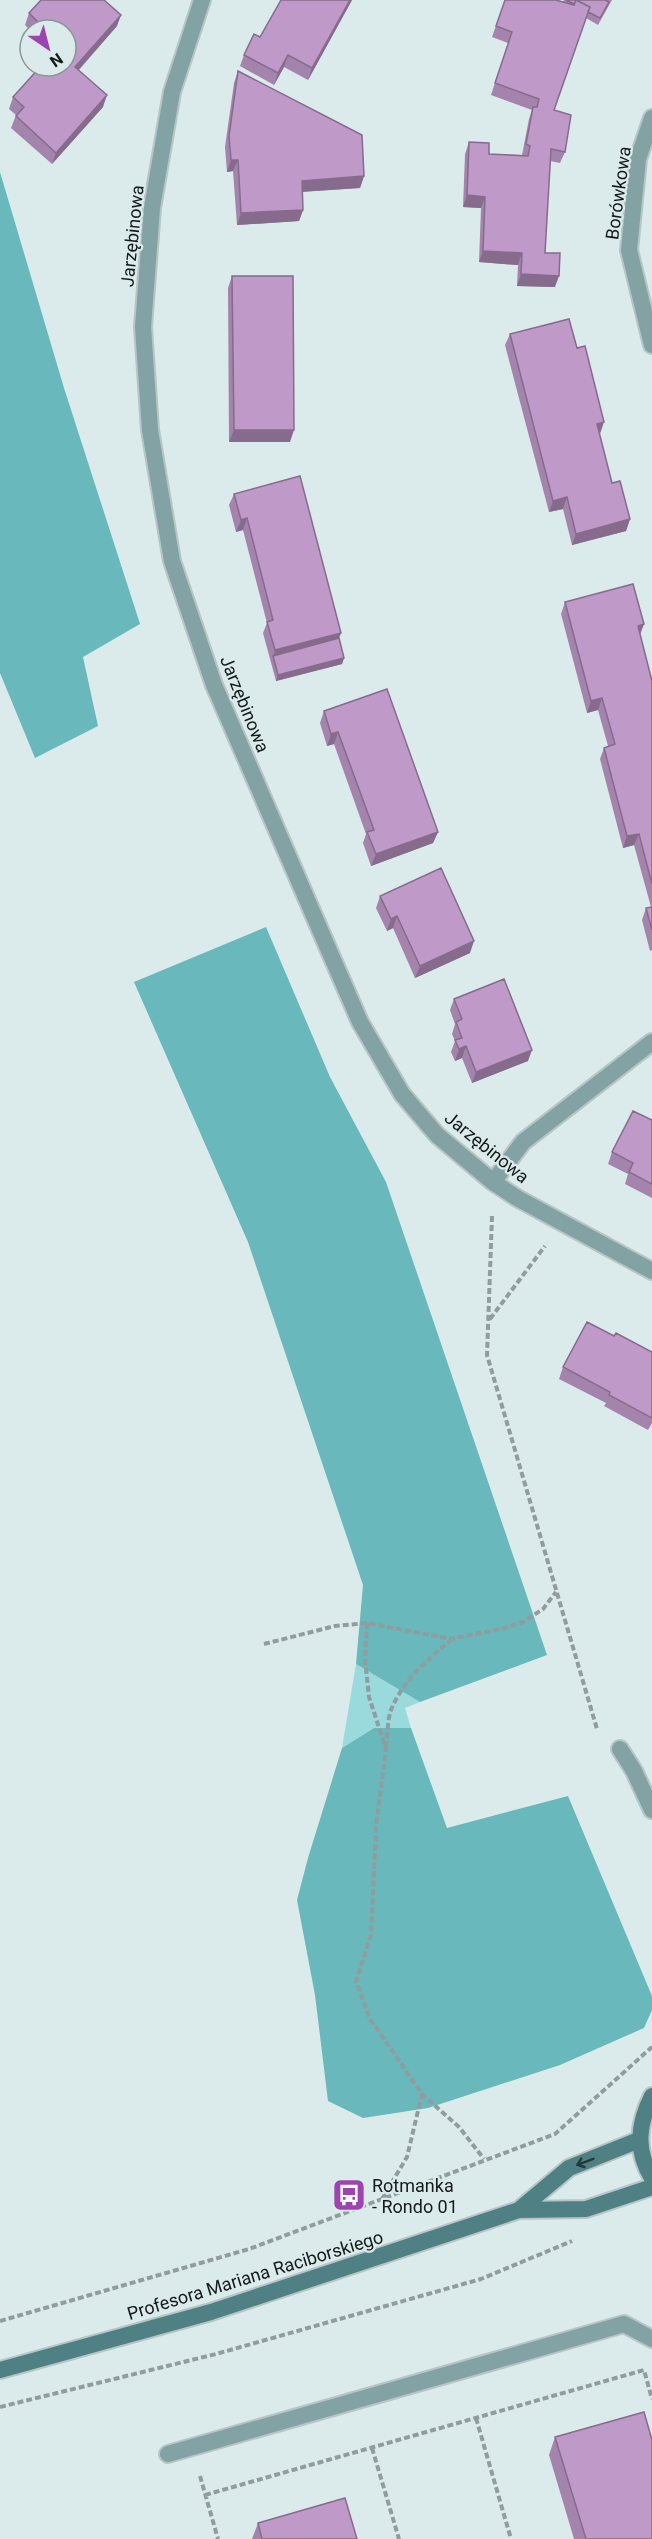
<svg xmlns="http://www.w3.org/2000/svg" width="652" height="2539" viewBox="0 0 652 2539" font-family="Roboto,sans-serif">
<rect width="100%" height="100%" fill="#dbebec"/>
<path fill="#9ad9dc" d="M356,1664l64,38 -15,6 6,20h-37l-32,20z"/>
<path fill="#68b8bc" d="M0,172l64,216 76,236 -57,33 15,69 -63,32 -35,-85z
M266,927l64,150 56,105 161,473 -127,47 -64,-38 7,-79 -115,-343 -114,-260z
M374,1728h37l36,100 121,-32 84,200v14l-8,18 -84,37 -132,43 -65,10 -35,-17 -13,-106 -18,-95 11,-42 34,-110z"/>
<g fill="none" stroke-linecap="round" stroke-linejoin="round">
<g stroke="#b7c5c6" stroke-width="20">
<path id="service" d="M620,1749l14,22 18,39
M168,2454l456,-130 28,15"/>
</g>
<g stroke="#b7c5c6" stroke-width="20">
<path id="minor" d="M202,0l-30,92 -20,116 -9,119 7,103 22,131 42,124 146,337 42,72 35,41 56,47 24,16 135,73
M652,118l-14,41 -9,91 23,95
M493,1182l30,-40 129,-100"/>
</g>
<g stroke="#b7c5c6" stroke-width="20">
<path id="secondary" d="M652,2096c-14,28 -17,54 0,82
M519,2210l50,-42 70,-28
M0,2370l211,-58 308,-102 67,-1 66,-22"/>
</g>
<path stroke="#909c9d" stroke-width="4" stroke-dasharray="6 3" stroke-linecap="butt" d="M492,1216l-5,139 110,374
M490,1319l55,-73
M367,1623l-2,36 4,38 17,52 -10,78 -5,108 -15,46 14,38 52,75 37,33 25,32
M264,1644l71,-18 32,-3 84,16 54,-11 18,-6 20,-13 13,-17
M386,1747c2,-11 1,-26 5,-37 12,-30 36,-50 60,-70
M382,2199l25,-42 15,-63
M0,2321l249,-72 306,-115 97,-87
M0,2407l216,-53 265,-75 91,-38
M476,2418l35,121
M372,2448l27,91
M200,2476l18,63
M205,2495l439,-125 8,29"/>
<use href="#service" stroke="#82a2a4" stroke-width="16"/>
<use href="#minor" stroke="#82a2a4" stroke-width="16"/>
<use href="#secondary" stroke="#4f8083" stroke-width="16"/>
</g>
<path fill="#a484ac" d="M352,0l-44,80 -24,-13 -10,18 -34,-19 4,-11 16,-18z
M505,0l58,2 1,-2h48l-14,25 -12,-7 -32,92 11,42 -5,11 -10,-2 -5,92 10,34 -38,-1 1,-21 -39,-3 2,-54 -18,-1 2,-53 4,-12 20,12 33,1 7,-36 3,-9 -41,-15 17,-52 -16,-6z
M29,13l88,13 -38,44 24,37 -51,57 -41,-36 5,-13 -7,-6 4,-12 53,-31v-36h-36l-5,-5z
M238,71l126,105 -4,12 -58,4 1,18 -4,11 -62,4 -4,-54 -6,1 -2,-25 9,-64z
M232,276l58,166h-61l-1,-154z
M510,334l90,100h-1l13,49 18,36 -4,12 -54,14 -9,-36 -14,3 -44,-167z
M234,494l105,144 5,20 -2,6 -66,17 -13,-48 4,-10 -24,-93 -7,2 -7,-27z
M565,602l79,22 -4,11 12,46v269l-2,1 -8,-31 4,-12 5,-1 -17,-62 -11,3 -23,-89 4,-11 4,-2 -10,-36 -11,3 -26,-99z
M324,711l114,121 -5,11 -62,23 -8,-23 3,-9 -32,-90 -7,2 -7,-23z
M380,896l90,57 -55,25 -22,-50 -6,3 -11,-23z
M454,999l74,62 -56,22 -10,-25 -7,3 -4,-9 4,-11 -3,-7 3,-10 -5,-14z
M652,1120v78l-27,-14 3,-10 -20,-10 4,-12z
M614,1336l38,16v71l-4,7 -44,-24 2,-3 -47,-24 4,-12z
M555,2437l97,102h-78l-25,-84z
M258,2523l99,16h-105z"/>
<path fill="#866b8c" d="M350,0h2l-44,80 4,-12z
M121,15l-4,11 -46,52 4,-11z
M288,55l-4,12 -10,18 4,-12z
M107,95l-4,12 -51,57 4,-11z
M231,160h7l-5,11 -6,1z
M364,176l-4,12 -63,4 5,-11z
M467,195l18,2 -4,11 -18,-1z
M303,210l-4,11 -62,4 4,-12z
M483,251l39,2 -4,12 -39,-3z
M521,274l38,2 -4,11 -38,-1z
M604,422l-4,12 -8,2 5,-12z
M234,430h60l-4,12h-61z
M567,497l-4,12 -14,3 4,-11z
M247,518l-4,12 -7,2 5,-12z
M630,519l-4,12 -54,14 4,-11z
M644,624l-5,12 -1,-10z
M341,633l-4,11 -64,12 2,-6z
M344,658l-2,6 -66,17 2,-6z
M602,698l-4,12 -11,3 4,-12z
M338,732l-4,12 -7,2 4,-12z
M438,832l-5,11 -62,23 5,-12z
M639,834l-5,11 -11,3 4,-12z
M397,916l-4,12 -6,3 4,-12z
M474,941l-4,12 -55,25 5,-12z
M466,1046l-4,12 -7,3 4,-12z
M532,1050l-4,11 -56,22 4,-11z"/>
<path fill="#bf99c8" stroke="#866b8c" stroke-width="1.5" d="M41,0h63l17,15 -46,52 32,28 -51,58 -40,-37 8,-9 -11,-10 28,-31h25v-36h-32l6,-6 -11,-11z
M281,0h69l-38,68 -24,-13 -10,18 -34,-18 10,-21 6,3z
M505,0h51l18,5 2,-5 14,7 -36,103 17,5 -6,37 -14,-3 -6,104h15l-1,23 -38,-2 1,-21 -39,-2 2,-54 -18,-2 2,-53 20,1v11l39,2 2,-10 -4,-2 7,-37h4l2,-8 -44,-16 17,-51 -16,-6z
M566,0h10l-2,4z
M576,0h29l4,2 -9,16 -12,-6 2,-5z
M238,71l124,64 2,41 -62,5 1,29 -62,3 -3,-53h-7l-2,-24z
M232,276h61l1,154h-60z
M569,319l8,29 8,-2 19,76 -7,2 15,59 8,-2 10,38 -54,15 -9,-37 -14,4 -43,-167z
M300,476l41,157 -66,17 -8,-28 6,-2 -26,-102 -6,2 -7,-26z
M633,584l11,40 -6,2 14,55v203l-13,-50 -12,2 -23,-88 11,-4 -13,-46 -11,3 -26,-99z
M339,638l5,20 -66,17 -5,-19z
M387,689l51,143 -62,22 -9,-22 7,-2 -36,-98 -7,2 -7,-23z
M441,868l33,73 -54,25 -23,-50 -6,3 -11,-23z
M652,907v23l-6,-22z
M504,979l28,71 -56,22 -10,-26 -7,3 -4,-9 7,-2 -6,-16 6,-3 -8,-20z
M633,1111l19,9v64l-23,-12 4,-9 -21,-11z
M587,1322l27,14 2,-3 36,19v66l-43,-23 1,-3 -47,-25z
M644,2412l8,28v99h-66l-31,-102z
M345,2498l12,41h-95l-4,-16z"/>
<defs><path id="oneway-shaft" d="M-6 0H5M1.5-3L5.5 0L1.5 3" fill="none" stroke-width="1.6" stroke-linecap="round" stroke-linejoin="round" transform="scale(1.5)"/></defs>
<use stroke="#26393a" href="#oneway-shaft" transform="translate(585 2162) rotate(159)"/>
<defs>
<g id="bus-square" transform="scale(1.725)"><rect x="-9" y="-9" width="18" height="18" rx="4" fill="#9c44b0" stroke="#dbebec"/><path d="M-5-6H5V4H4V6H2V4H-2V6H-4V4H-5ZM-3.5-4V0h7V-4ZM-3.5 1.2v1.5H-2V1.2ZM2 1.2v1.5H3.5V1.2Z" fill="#fff"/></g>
</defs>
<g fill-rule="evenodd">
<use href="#bus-square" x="349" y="2195"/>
</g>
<g text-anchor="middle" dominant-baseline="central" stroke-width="4.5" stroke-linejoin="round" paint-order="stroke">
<g font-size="18" fill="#151a1b" stroke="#dbebec">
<text transform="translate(618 193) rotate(-82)">Borówkowa</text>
<text transform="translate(132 236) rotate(-84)">Jarzębinowa</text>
<text transform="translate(245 704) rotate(68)">Jarzębinowa</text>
<text transform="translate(487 1147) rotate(39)">Jarzębinowa</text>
<text transform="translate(255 2275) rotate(-17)">Profesora Mariana Raciborskiego</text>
</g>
<g font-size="18" fill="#151a1b" stroke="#dbebec" text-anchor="start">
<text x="372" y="2185">Rotmanka<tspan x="372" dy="21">- Rondo 01</tspan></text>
</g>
</g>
<g transform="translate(48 48) rotate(145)"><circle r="28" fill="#dbebec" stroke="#8c9798" stroke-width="1.5"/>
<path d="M0-4.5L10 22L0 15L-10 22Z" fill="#9c44b0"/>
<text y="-9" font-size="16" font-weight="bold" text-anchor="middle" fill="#151a1b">N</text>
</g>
</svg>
